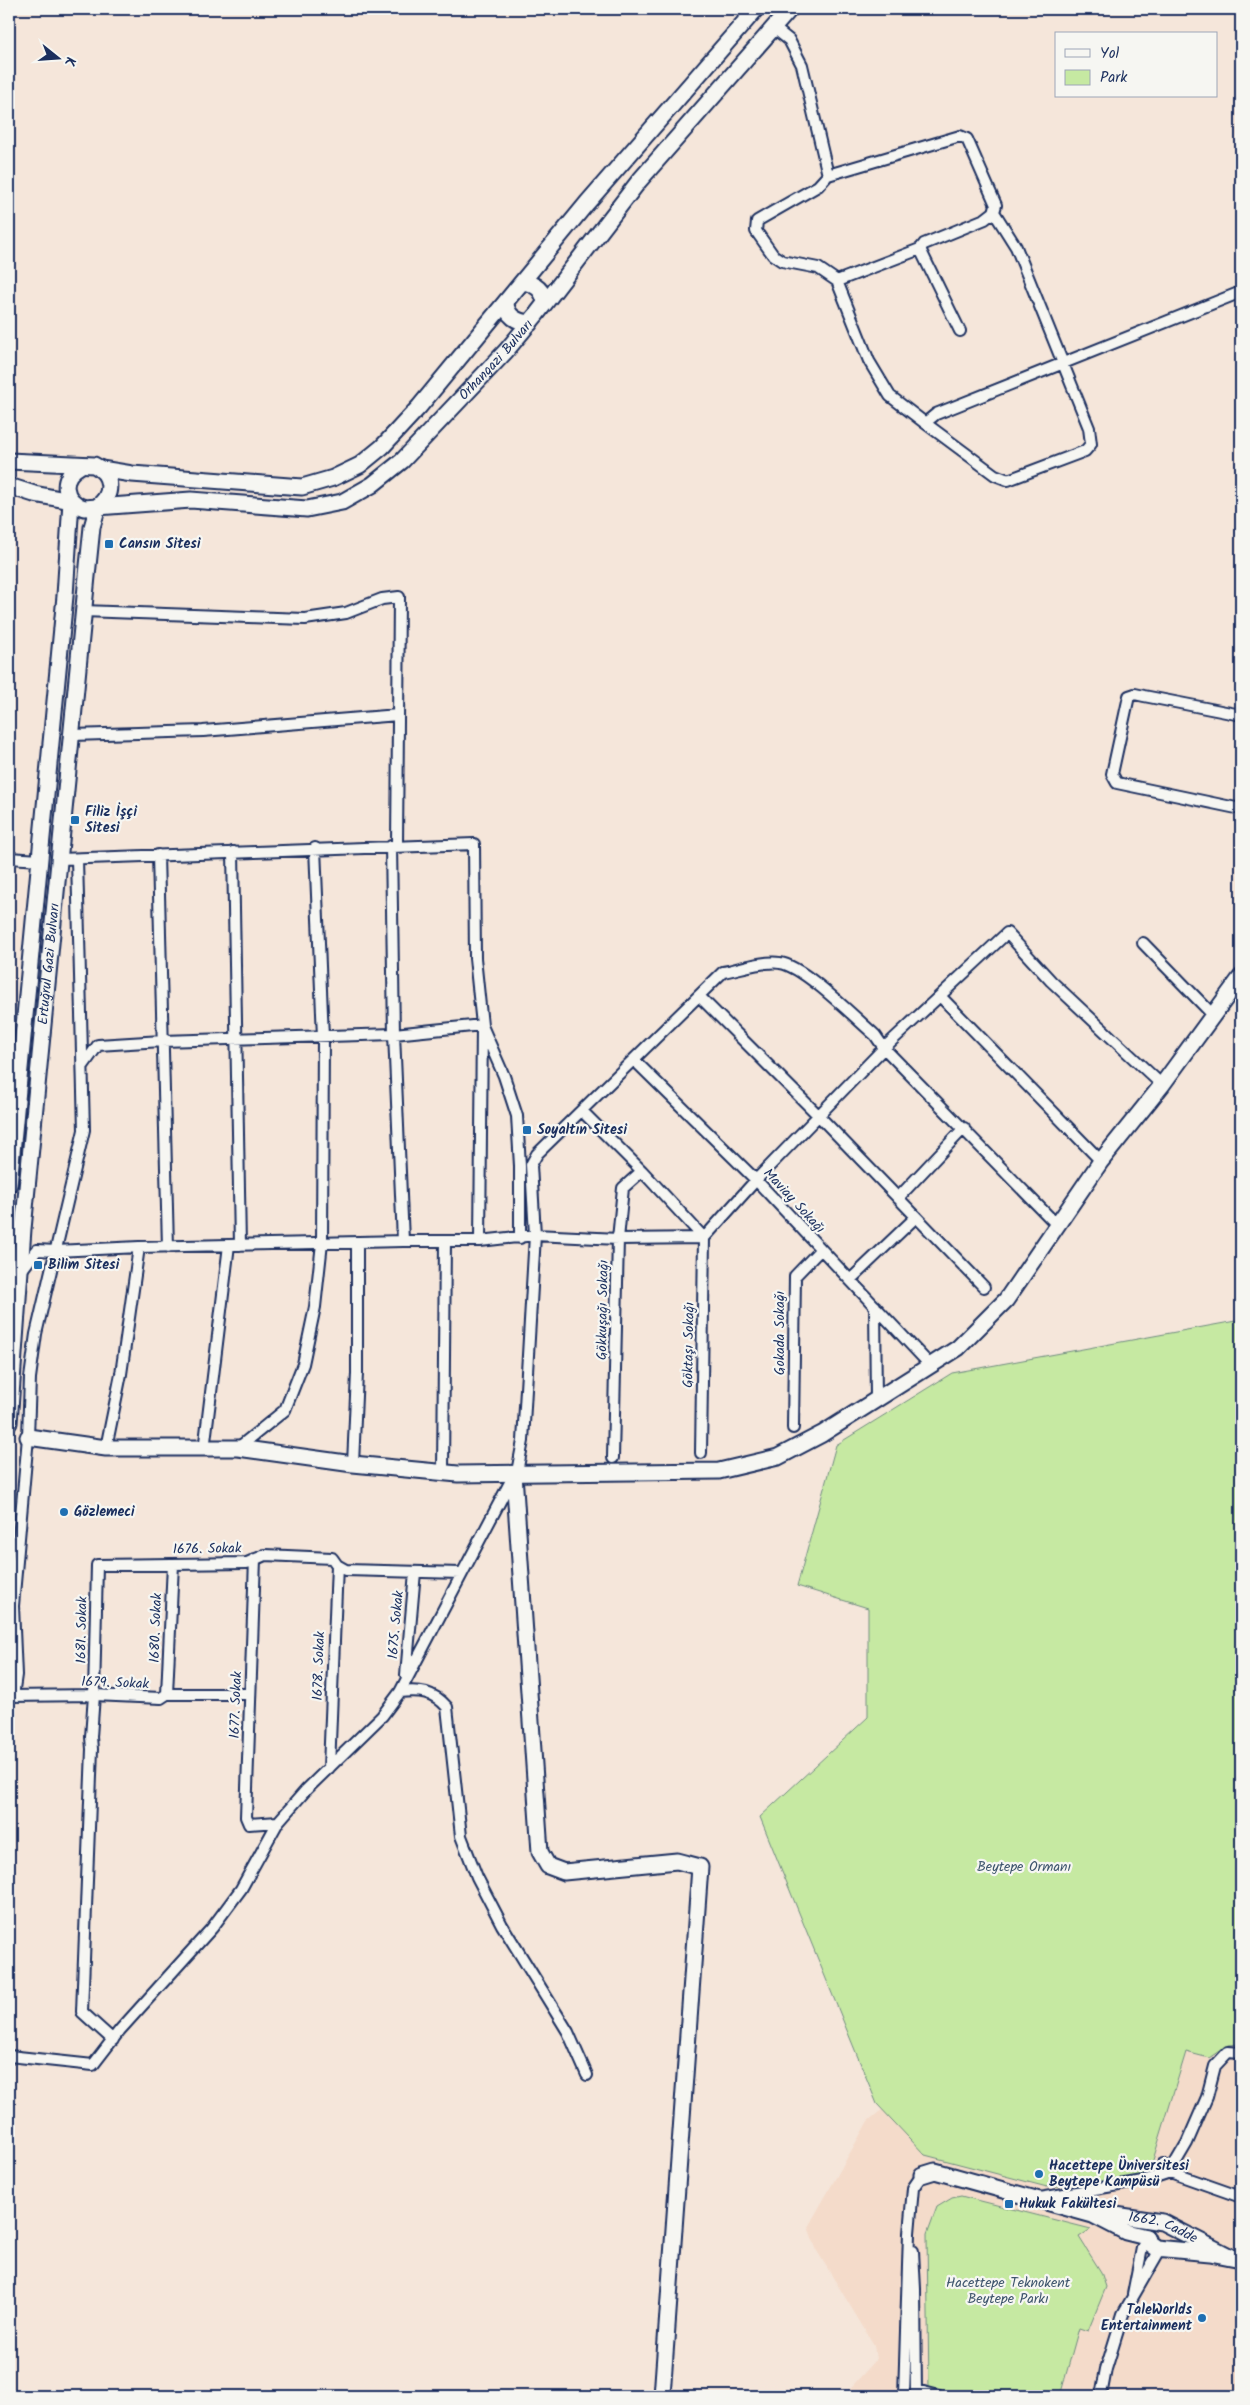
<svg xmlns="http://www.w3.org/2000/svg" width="1250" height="2405" viewBox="0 0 1250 2405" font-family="Kalam,sans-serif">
<rect width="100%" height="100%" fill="#f5e6da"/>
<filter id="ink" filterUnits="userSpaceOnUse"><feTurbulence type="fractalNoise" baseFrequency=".02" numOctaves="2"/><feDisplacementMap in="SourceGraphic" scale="10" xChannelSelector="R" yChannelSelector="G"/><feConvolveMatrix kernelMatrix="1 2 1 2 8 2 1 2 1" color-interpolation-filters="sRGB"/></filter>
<g filter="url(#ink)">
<path fill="#f4dbca" d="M1241,1961v435h-398l33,-36 -2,-15 -57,-94 -9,-24 60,-106 106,-86z"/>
<path fill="#c6e9a2" stroke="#708c80" d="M1241,1320v724l-13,1 -19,13 -23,-6 -33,108 3,5 5,1 -7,8 -37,7 -70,6 -122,-32 -48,-51 -117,-287 108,-100v-109l-71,-22 39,-141 116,-72z
M961,2196l130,33 -12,8 22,35 5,15 -18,44 -9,-3 -19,68h-112l-19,-5 -2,-157 10,-27 15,-9z"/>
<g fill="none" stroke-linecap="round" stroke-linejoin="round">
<g stroke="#1b2f5e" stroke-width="14">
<path id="street" d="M774,28l15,12 13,25 26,110 132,-39 7,3 29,66 -2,7 -9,7 -61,25 -4,5 40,82
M828,175l-10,11 -61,35 -1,10 17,24 9,6 36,7 19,13 83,-32
M837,281l32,80 21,35 35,27 11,-9 305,-122
M925,423l70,52 13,5 77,-29 6,-7 -2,-16 -73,-181 -22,-35
M83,611l222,8 41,-6 36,-14 17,-2 -2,249
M1241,715l-97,-19 -9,-2 -6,2 -17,78 5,9 124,26
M72,735l131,-4 195,-16
M391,846l3,188 9,207
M233,852l7,393
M158,855l10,392
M9,858l31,2
M60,859l414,-15 1,114 7,67 -2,216
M1143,943l70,72
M699,996l119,119 166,172
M940,996l161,165
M483,1028l21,48 13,40 3,50v72
M634,1060l122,120 175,186
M83,1066l15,-21 64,-4 232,-7 88,-9
M582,1111l60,60 62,67 -3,215
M898,1198l66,-70
M37,1250l19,1 83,-4 264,-6h77l55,-6 83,4 86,-1 52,-58 128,-132 123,-115 44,48 111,104
M21,1271l16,-21
M850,1280l66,-63
M875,1306l1,93
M793,1428l2,-152 26,-27
M106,1448l15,-74 18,-127
M238,1448l47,-38 18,-46 12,-57 7,-64 1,-206 -8,-189
M204,1450l25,-205
M613,1458l5,-219 5,-51 19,-17
M353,1464l4,-91v-131
M443,1473l2,-232
M255,1559l-9,258 3,7 29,-2
M406,1675l9,-103
M400,1692c20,-2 33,-1 47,15l14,129 16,41 25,48 66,107 19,43
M167,1694l6,-130
M9,1696l85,-1 67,3 6,-4h82
M13,1696l3,-21 -3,-69 15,-169 2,-59 6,-44 48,-204 -7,-271
M329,1768l8,-203
M113,2040l-31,-28 10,-263 -1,-12 3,-42 3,-130 150,-2 18,-8 67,3 5,7 9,5 115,3
M9,2056l84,9 27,-35 92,-102 29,-39 37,-67 28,-32 76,-74 18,-24 118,-225 5,-26 12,-206 -4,-70 6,-11 186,-182c16,-3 42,-12 57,-9 24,3 75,55 95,72l9,13 173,177
M1163,2164l7,8 71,25
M1040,2198l103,-17 27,-9 17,-29 20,-46 8,-31 13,-14 13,1
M913,2251l2,38 1,107
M1133,2294l9,-46 4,-9
M916,2390l23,6
M904,2396l5,-163 4,-45 9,-13
M1101,2396l5,-27 17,-55 38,-66"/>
</g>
<g stroke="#1b2f5e" stroke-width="19">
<g id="secondary">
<path d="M523,282c13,2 20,8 22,21"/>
<path d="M506,302c0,14 11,20 24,21"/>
<path d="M9,461l85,4c18,9 20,29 4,41"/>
<path id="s1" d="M80,466c-20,11 -18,34 4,42l107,-8 116,9 35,-7 30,-17 30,-24 104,-110 30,-36 103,-134 151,-172"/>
<path d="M101,469l31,5 170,13 31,-9 27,-13 22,-18 37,-40 168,-204 169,-194"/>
<path d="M9,486l25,8 37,7"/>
<path d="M9,1184l56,-588 6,-95"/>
<path id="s2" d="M9,1423l14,-194 65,-663 4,-39 6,-21"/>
<path d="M28,1437l78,11h132l115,16 105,10 261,-3 59,-14 44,-23 136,-86 48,-48 95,-139 61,-76 79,-108"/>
<path d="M514,1474l26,378 8,14 16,6 113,-11 23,6 -38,529"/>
<path d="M922,2175l13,-4 158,44 33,17 20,5"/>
<path id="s3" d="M1095,2215l14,-1 53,8 67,34"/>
<path d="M1146,2237l3,6 7,5 54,5 31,6"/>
</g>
</g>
<use href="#street" stroke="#f6f6f2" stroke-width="10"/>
<use href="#secondary" stroke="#f6f6f2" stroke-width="15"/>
</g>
</g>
<g fill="#1f6fb2" stroke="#f6f6f2" stroke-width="2">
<rect x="104" y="539" width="10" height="10" rx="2.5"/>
<rect x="70" y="815" width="10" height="10" rx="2.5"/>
<rect x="522" y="1125" width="10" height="10" rx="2.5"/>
<rect x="33" y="1260" width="10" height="10" rx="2.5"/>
<circle cx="64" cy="1512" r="5"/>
<circle cx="1039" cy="2174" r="5"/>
<rect x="1004" y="2199" width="10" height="10" rx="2.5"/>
<circle cx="1202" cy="2318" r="5"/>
</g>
<g text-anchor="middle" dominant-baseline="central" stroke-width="4.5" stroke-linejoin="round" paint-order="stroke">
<g font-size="14" fill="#1b2f5e" stroke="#f6f6f2">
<text stroke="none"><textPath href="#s1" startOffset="526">Orhangazi Bulvarı</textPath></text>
<text stroke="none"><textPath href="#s2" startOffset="461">Ertuğrul Gazi Bulvarı</textPath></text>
<text transform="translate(794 1201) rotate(47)">Maviay Sokağı</text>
<text transform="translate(603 1310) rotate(-89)">Gökkuşağı Sokağı</text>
<text transform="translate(780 1333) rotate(-90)">Gokada Sokağı</text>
<text transform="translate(689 1345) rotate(-89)">Göktaşı Sokağı</text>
<text transform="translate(207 1549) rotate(-1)">1676. Sokak</text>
<text transform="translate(396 1625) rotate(-85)">1675. Sokak</text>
<text transform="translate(156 1628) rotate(-88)">1680. Sokak</text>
<text transform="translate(82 1630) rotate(-89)">1681. Sokak</text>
<text transform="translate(319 1666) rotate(-88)">1678. Sokak</text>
<text transform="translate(115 1683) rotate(2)">1679. Sokak</text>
<text transform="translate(236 1705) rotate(-88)">1677. Sokak</text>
<text stroke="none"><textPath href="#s3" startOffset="70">1662. Cadde</textPath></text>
</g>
<g font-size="14" font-weight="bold" fill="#1b2f5e" stroke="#f6f6f2" text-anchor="start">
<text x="119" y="544">Cansın Sitesi</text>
<text x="85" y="812">Filiz İşçi<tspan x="85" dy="16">Sitesi</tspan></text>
<text x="537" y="1130">Soyaltın Sitesi</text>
<text x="48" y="1265">Bilim Sitesi</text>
<text x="74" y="1512">Gözlemeci</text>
<text x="1049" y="2166">Hacettepe Üniversitesi<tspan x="1049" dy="16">Beytepe Kampüsü</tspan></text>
<text x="1019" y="2204">Hukuk Fakültesi</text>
<text x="1192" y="2310" text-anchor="end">TaleWorlds<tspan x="1192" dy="16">Entertainment</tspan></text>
</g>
<g font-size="14" fill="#3d546c" stroke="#f6f6f2">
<text x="1024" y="1867">Beytepe Ormanı</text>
<text x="1008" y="2283">Hacettepe Teknokent<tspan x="1008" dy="16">Beytepe Parkı</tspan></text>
</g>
</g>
<rect width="1250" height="2405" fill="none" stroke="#f6f6f2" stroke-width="30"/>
<rect x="15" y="15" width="1220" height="2375" fill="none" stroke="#1b2f5e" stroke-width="2" filter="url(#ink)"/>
<rect x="1055" y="32" width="162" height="65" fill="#f6f6f2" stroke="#9ea6b7"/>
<rect x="1065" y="49" width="25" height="8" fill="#f6f6f2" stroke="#9ea6b7"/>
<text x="1100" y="58" font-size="15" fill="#1b2f5e">Yol</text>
<rect x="1065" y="70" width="25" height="15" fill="#c6e9a2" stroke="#9ea6b7"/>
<text x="1100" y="82" font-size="15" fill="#1b2f5e">Park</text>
<g transform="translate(58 58) rotate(107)" stroke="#f6f6f2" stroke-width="4" paint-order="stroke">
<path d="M0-4L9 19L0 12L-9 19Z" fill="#1b2f5e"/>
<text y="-8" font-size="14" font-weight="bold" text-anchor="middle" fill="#1b2f5e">K</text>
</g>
</svg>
